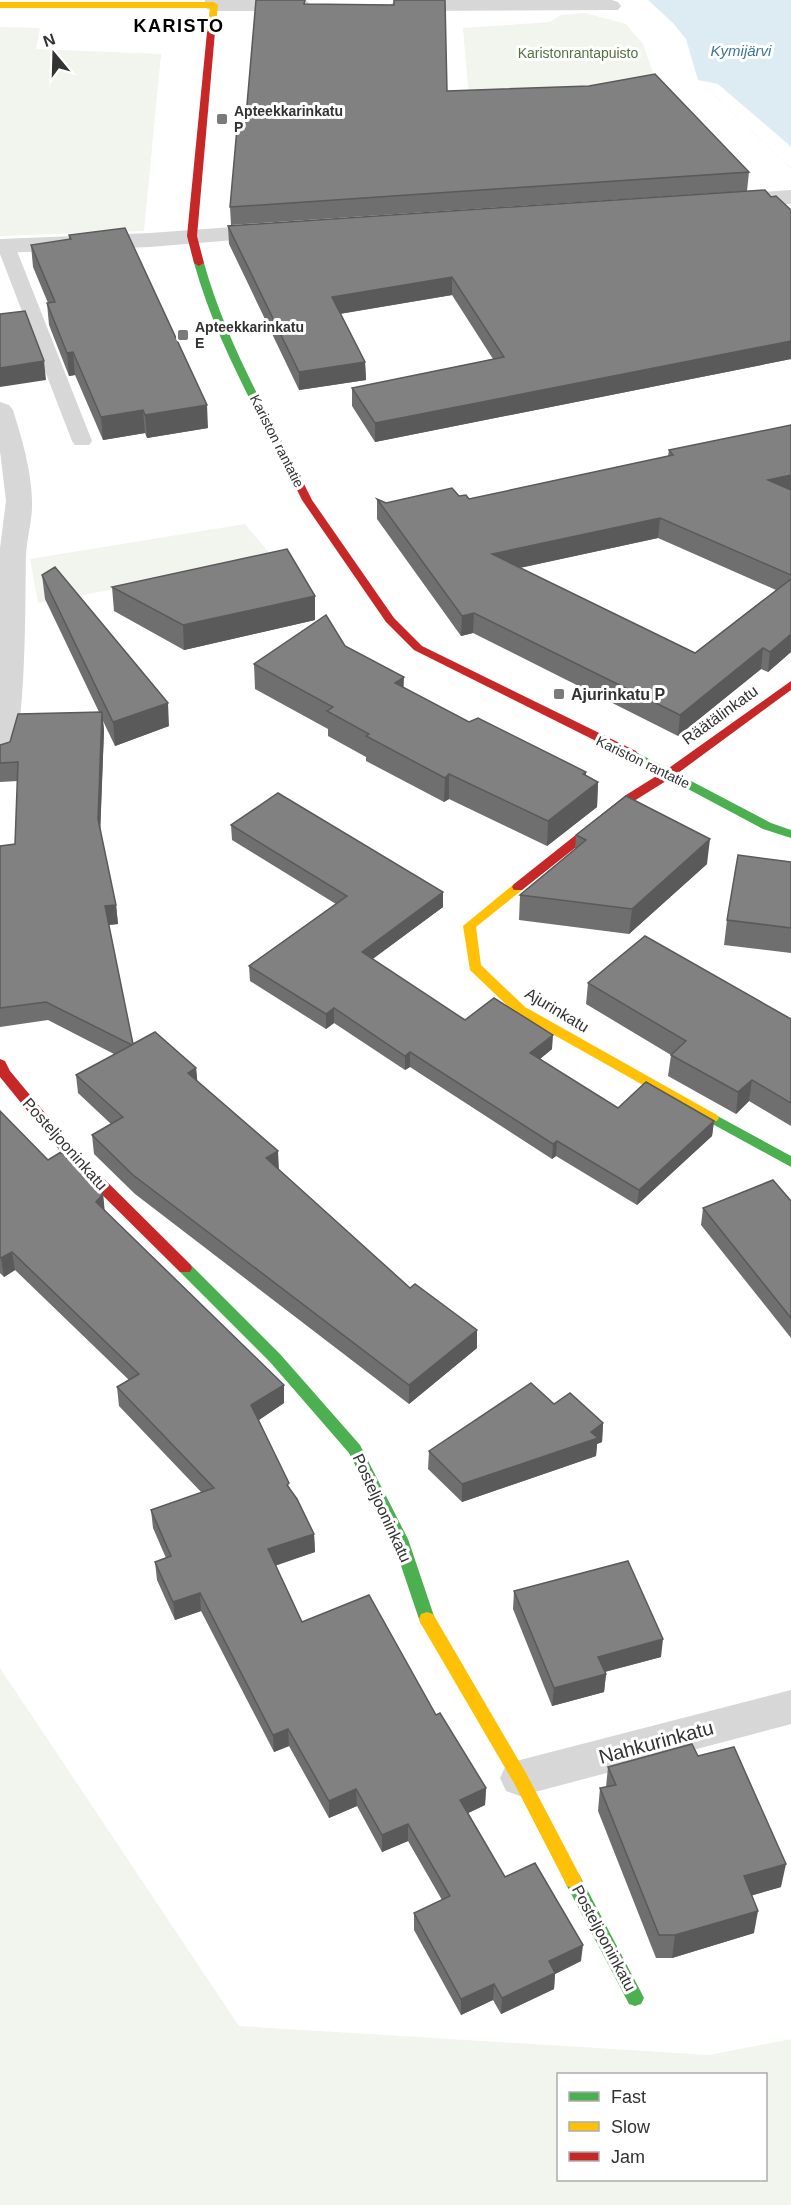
<svg xmlns="http://www.w3.org/2000/svg" width="791" height="2205" viewBox="0 0 791 2205" font-family="Helvetica,sans-serif">
<rect width="100%" height="100%" fill="#fff"/>
<path fill="#f1f5ed" fill-rule="evenodd" d="M585,13l41,11 17,20 10,29 -12,9 -172,16 -6,-70 87,-6 11,-7z
M0,27l40,1 -4,21 125,5 -17,177 -144,5z
M245,524l30,36 -237,43 -8,-44z
M0,1668l239,358 470,29 82,-16v166h-791zM558,2074h208v106h-208z"/>
<path fill="#ddebf3" d="M648,0h143v168l-93,-88 -12,-41 -13,-16z"/>
<path fill="#fff" d="M698,80l20,4 70,60 3,4v20z"/>
<g fill="none" stroke-linecap="round" stroke-linejoin="round">
<path fill="#d7d7d7" fill-rule="evenodd" d="M6,241l6,1 3,4 77,195 -3,4h-14l-3,-4 -72,-187v-12z"/>
<path fill="#d7d7d7" fill-rule="evenodd" d="M205,0h101l5,5 -3,4 -7,2h-87l-7,-2 -3,-4z
M612,0l6,2 3,4 -3,4 -218,1 -7,-2 -3,-4 5,-5z
M791,190v14l-59,4 -8,-2 -3,-5 3,-5 8,-2z
M274,224l8,2 4,5 -4,5 -132,11 -150,6v-14l150,-6z
M0,402l9,3 4,5c9,29 18,59 19,90 1,18 -5,37 -6,55 -1,39 1,179 -16,205l-10,3v-215l6,-47 -6,-50z
M791,1690v34l-271,72 -14,-5 -6,-13 6,-13 14,-5z"/>
<path fill="#4caf50" fill-rule="evenodd" d="M199,260l5,3c21,75 59,142 95,211l-1,2h-8l-1,-2c-36,-69 -74,-136 -95,-211z
M632,750l139,73 20,7v8l-28,-9 -135,-72 -2,-3z
M712,1113l79,43v11l-84,-46 -2,-3z
M185,1263l5,1 90,90 80,91 48,94 27,80 -2,5 -6,2 -6,-2 -2,-5 -27,-80 -43,-86 -79,-91 -90,-90 -2,-4 2,-4z
M573,1872l6,2 62,118 3,6 -3,6 -6,2 -6,-2 -62,-118 -3,-6 3,-6z"/>
<path fill="#ffc107" fill-rule="evenodd" d="M0,2h214l4,3 -3,27 -4,3 -4,-3 3,-24h-210z
M518,883l6,4 -2,3 -46,37 5,38 44,42 192,108 2,3 -2,3h-10l-192,-108 -45,-43 -7,-44 51,-42z
M427,1612l6,2 93,159 53,101 3,6 -3,6 -6,2 -6,-2 -53,-103 -93,-159 -2,-5 2,-5z"/>
<path fill="#c62828" fill-rule="evenodd" d="M211,29l4,3 -18,204 7,27 -5,3 -5,-3 -7,-27 20,-204z
M294,471l5,3 13,26 82,118 28,28 214,105 2,3 -2,3h-8l-214,-107 -28,-28 -84,-122 -13,-26z
M791,681v9l-117,86 -40,25 -112,89h-8l-2,-3 2,-3 112,-89 40,-25z
M0,1059l5,2 5,10 69,83 111,110 2,4 -2,4h-10l-111,-110 -69,-85z"/>
</g>
<path fill="#6f6f6f" fill-rule="evenodd" d="M256,0h49v4l142,87 302,81 -2,19 -516,34 -1,-18 15,-79z
M771,197l20,13v149l-416,83 -23,-36v-18l141,-29 -41,-64 -112,19 25,48 1,18 -67,10 -70,-146 -1,-18z
M69,235l139,193 -61,10 -2,-5 -42,7 -28,-65 -6,1 -20,-51 -2,-22h1l-15,-36 -2,-22 38,-5z
M791,425v227l-23,20 -7,-3 -83,67 -205,-103 -12,3 -84,-117v-20l9,4 73,-7 10,3 199,-43 1,-6zM658,538l118,52 -81,63 -175,-85z
M42,575l127,151 -54,20 -12,-25 1,9 -4,100 16,75 2,19 -9,1 24,119 63,24 1,13 82,89 198,178 -68,56 -274,-210 -41,-40 -2,-19 19,-11 -33,-31 -2,-18 38,-21 -66,-34 -48,7v-181l15,-2 3,-63 -18,1v-37l99,-33 -54,-113z
M112,587l203,33 -131,30 -70,-39z
M345,646l59,42 65,34 117,50v3l12,7 -1,25 -50,39 -98,-47 -5,3 -78,-41v-4l-38,-21v-7l-73,-40 -1,-25z
M231,825l212,82 -71,52 93,61 87,29 -12,10 78,49 96,13 -2,15 -75,69 -81,-49 -4,3 -142,-92 -5,3 -71,-47 -8,6 -76,-48 -1,-15 87,-62 -104,-64z
M576,835l131,29 -78,70 -110,-14 1,-25 55,-46z
M791,862v91l-67,-8 3,-25z
M588,983l203,36v107l-42,-25 -13,13 -68,-38 3,-21 -85,-51z
M0,1111l48,49 55,34 1,16 180,193 -25,17 31,69 24,45 1,18 -40,13 27,57 134,93 50,73 -1,17 -17,8 37,64 76,84 -26,13 -1,15 -53,25 -8,-14 -32,15 -47,-85v-17l28,-13 -34,-59 -26,11 -25,-46 -28,12 -40,-72 -15,6 -73,-141 -26,9 -18,-40 -2,-18 11,-4 -13,-30 -2,-18 51,-17 -83,-87 -2,-19 12,-7 -114,-110 -11,7 -4,-4z
M791,1201v137l-90,-113 2,-17z
M554,1404l49,19 -1,19 -5,2 -1,12 -134,46 -34,-33 1,-18z
M514,1591l147,66 -56,15 1,2 -2,18 -52,14 -39,-97z
M698,1756l83,131 -29,8 2,38 -82,25h-16l-58,-147 2,-23 6,-1 2,-20z"/>
<path fill="#5a5a5a" d="M452,277v18l-120,20v-18z
M791,341v18l-416,83v-19z
M73,352l2,23 -6,1 -2,-23z
M44,361l2,19 -46,7v-19z
M365,362l1,18 -67,10v-18z
M207,405l1,23 -61,10 -2,-23z
M143,410l2,23 -42,7 -2,-23z
M791,475v20l-23,-15z
M660,518l-2,20 -167,36 1,-20z
M315,596v24l-131,30 -1,-25z
M474,613l-1,20 -12,3 1,-20z
M791,634v18l-23,20 2,-20z
M763,648l-2,21 -83,67 2,-21z
M404,677l-1,25 -8,-19z
M168,703l1,23 -54,20 -2,-24z
M102,712l2,18 -4,108 -2,-19z
M586,772l-1,21 13,-11 -1,25 -50,39 1,-25z
M449,774v25l-5,3 1,-24z
M710,839l-3,25 -78,70 3,-25z
M443,892v15l-81,60v-15z
M116,905l2,19 -11,1 -2,-19z
M334,1008v15l-8,6v-15z
M553,1035l-1,14 -23,19 1,-15z
M410,1052v15l-5,3v-14z
M196,1068l2,19 -10,-14z
M752,1080l-3,21 -13,13 2,-22z
M714,1121l-2,15 -75,69 2,-15z
M557,1141l-1,15 -4,3 1,-15z
M278,1151l1,19 -13,-12z
M103,1194l2,19 -9,-11z
M12,1252l3,18 -11,7 -3,-19z
M477,1330v18l-68,56v-19z
M284,1385v18l-31,21 -2,-19z
M603,1423l-1,19 -5,2 -1,12 -134,46v-18l129,-52z
M314,1534l1,18 -46,16 -1,-19z
M200,1593l1,18 -26,9 -2,-18z
M663,1639l-2,18 -65,17 2,-17z
M606,1674l-2,18 -52,14 2,-18z
M288,1729l1,17 -15,6 -1,-17z
M486,1788l-1,17 -25,12v-17z
M356,1789l1,17 -28,12v-17z
M408,1824v17l-26,11v-17z
M786,1864l-5,23 -41,12 4,-23z
M758,1911l-4,22 -82,25 3,-23z
M583,1945l-2,16 -26,13 -1,15 -53,25 1,-16 47,-37z
M494,1984l-1,16 -32,15v-16z"/>
<path fill="#818181" stroke="#5a5a5a" stroke-width="1.5" d="M256,0h49l-1,4 90,1v-5h51l2,91 142,-5 66,-12 94,98 -519,35 7,-79h8z
M765,190l6,7 5,-1 15,14v131l-416,82 -23,-35 152,-31 -52,-80 -120,20 33,65 -66,10 -71,-146z
M125,228l82,177 -62,10 -2,-5 -42,7 -28,-65 -6,1 -20,-50 8,-1 -24,-57 40,-6 -2,-4z
M25,311l19,50 -44,7v-54z
M791,425v50l-23,5 23,10v85l-131,-57 -168,36 203,99 96,-74v55l-21,18 -7,-4 -83,67 -206,-102 -12,3 -85,-117 9,4 66,-15 7,8 7,-1 3,4 204,-44 -4,-5z
M287,549l28,47 -132,29 -71,-38z
M55,567l113,136 -55,19 -71,-147z
M326,615l19,31 59,31 -9,6 74,39 9,-4 108,54 -3,2 15,8 -50,39 -99,-47 -4,4 -79,-42 3,-2 -42,-23 6,-4 -79,-43z
M102,712l-4,107 18,86 -11,1 28,138 22,-12 41,36 -8,5 90,78 -12,7 144,130 5,-4 62,46 -68,55 -276,-210 -41,-40 31,-18 -47,-42 56,-30 -86,-43 -46,6v-162l15,-2 3,-82 -18,1v-18l10,-3 8,-28z
M278,793l165,99 -81,60 103,68 29,-22 59,37 -23,18 88,55 28,-26 68,39 -75,69 -82,-49 -4,3 -143,-92 -5,4 -71,-48 -8,6 -77,-48 98,-70 -116,-71z
M626,796l84,43 -78,70 -112,-14 66,-55 -10,-5z
M738,855l53,7v66l-64,-8z
M645,936l146,83v84l-39,-23 -14,12 -67,-37 15,-14 -98,-58z
M0,1111l48,49 13,-8 42,42 -7,8 188,183 -33,20 38,78 -2,2 10,14 17,35 -46,15 34,73 67,-27 67,120 4,-2 46,75 -26,12 45,77 30,-14 48,82 -34,16 6,12 -53,25 -8,-14 -33,15 -47,-86 36,-17 -42,-72 -26,11 -26,-46 -27,12 -41,-72 -15,6 -73,-142 -27,9 -18,-40 16,-6 -20,-46 63,-22 -97,-101 22,-13 -127,-122 -11,6 -1,-1z
M773,1180l18,21v117l-88,-110z
M531,1383l23,21 16,-11 33,30 -12,9 7,6 -136,46 -33,-33z
M628,1561l35,78 -65,18 8,17 -52,14 -40,-97z
M692,1744l6,12 36,-9 52,117 -42,12 14,35 -83,24h-16l-59,-147 16,-3 -8,-18z"/>
<g fill="#7a7a7a" stroke="#fff" stroke-width="2">
<rect x="216" y="113" width="12" height="12" rx="3"/>
<rect x="177" y="329" width="12" height="12" rx="3"/>
<rect x="553" y="688" width="12" height="12" rx="3"/>
</g>
<g text-anchor="middle" dominant-baseline="central" stroke-width="6" stroke-linejoin="round" paint-order="stroke">
<g font-size="14" fill="#56703f" stroke="#fff">
<text x="578" y="53">Karistonrantapuisto</text>
</g>
<g font-size="14" font-weight="bold" fill="#333" stroke="#fff" text-anchor="start">
<text x="234" y="111">Apteekkarinkatu<tspan x="234" dy="16">P</tspan></text>
<text x="195" y="327">Apteekkarinkatu<tspan x="195" dy="16">E</tspan></text>
</g>
<g font-size="14" fill="#333" stroke="#fff">
<text transform="translate(277 441) rotate(63)">Kariston rantatie</text>
<text transform="translate(643 762) rotate(26)">Kariston rantatie</text>
</g>
<g font-size="15" font-style="italic" fill="#3f7597" stroke="#fff">
<text x="741" y="50">Kymijärvi</text>
</g>
<g font-size="16" font-weight="bold" fill="#333" stroke="#fff" text-anchor="start">
<text x="571" y="694">Ajurinkatu P</text>
</g>
<g font-size="16" fill="#333" stroke="#fff">
<text transform="translate(720 715) rotate(-36)">Räätälinkatu</text>
<text transform="translate(557 1010) rotate(31)">Ajurinkatu</text>
<text transform="translate(65 1144) rotate(48)">Posteljooninkatu</text>
<text transform="translate(382 1508) rotate(65)">Posteljooninkatu</text>
<text transform="translate(604 1938) rotate(62)">Posteljooninkatu</text>
</g>
<g font-size="18" font-weight="bold" letter-spacing="1.5" fill="#000" stroke="#fff">
<text x="179" y="26">KARISTO</text>
</g>
<g font-size="20" fill="#333" stroke="#fff">
<text transform="translate(656 1742) rotate(-15)">Nahkurinkatu</text>
</g>
</g>
<rect x="557" y="2073" width="210" height="108" fill="#ffffff" stroke="#adadad" stroke-width="1.5"/>
<rect x="569" y="2092" width="30" height="9" fill="#4caf50" stroke="#adadad" stroke-width="1.5"/>
<text x="611" y="2103" font-size="18" fill="#333333">Fast</text>
<rect x="569" y="2122" width="30" height="9" fill="#ffc107" stroke="#adadad" stroke-width="1.5"/>
<text x="611" y="2133" font-size="18" fill="#333333">Slow</text>
<rect x="569" y="2152" width="30" height="9" fill="#c62828" stroke="#adadad" stroke-width="1.5"/>
<text x="611" y="2163" font-size="18" fill="#333333">Jam</text>
<g transform="translate(54 54) rotate(341)" stroke="#ffffff" stroke-width="4.5" paint-order="stroke">
<path d="M0-4.5L10 22L0 15L-10 22Z" fill="#333333"/>
<text y="-9" font-size="16" font-weight="bold" text-anchor="middle" fill="#333333">N</text>
</g>
</svg>
